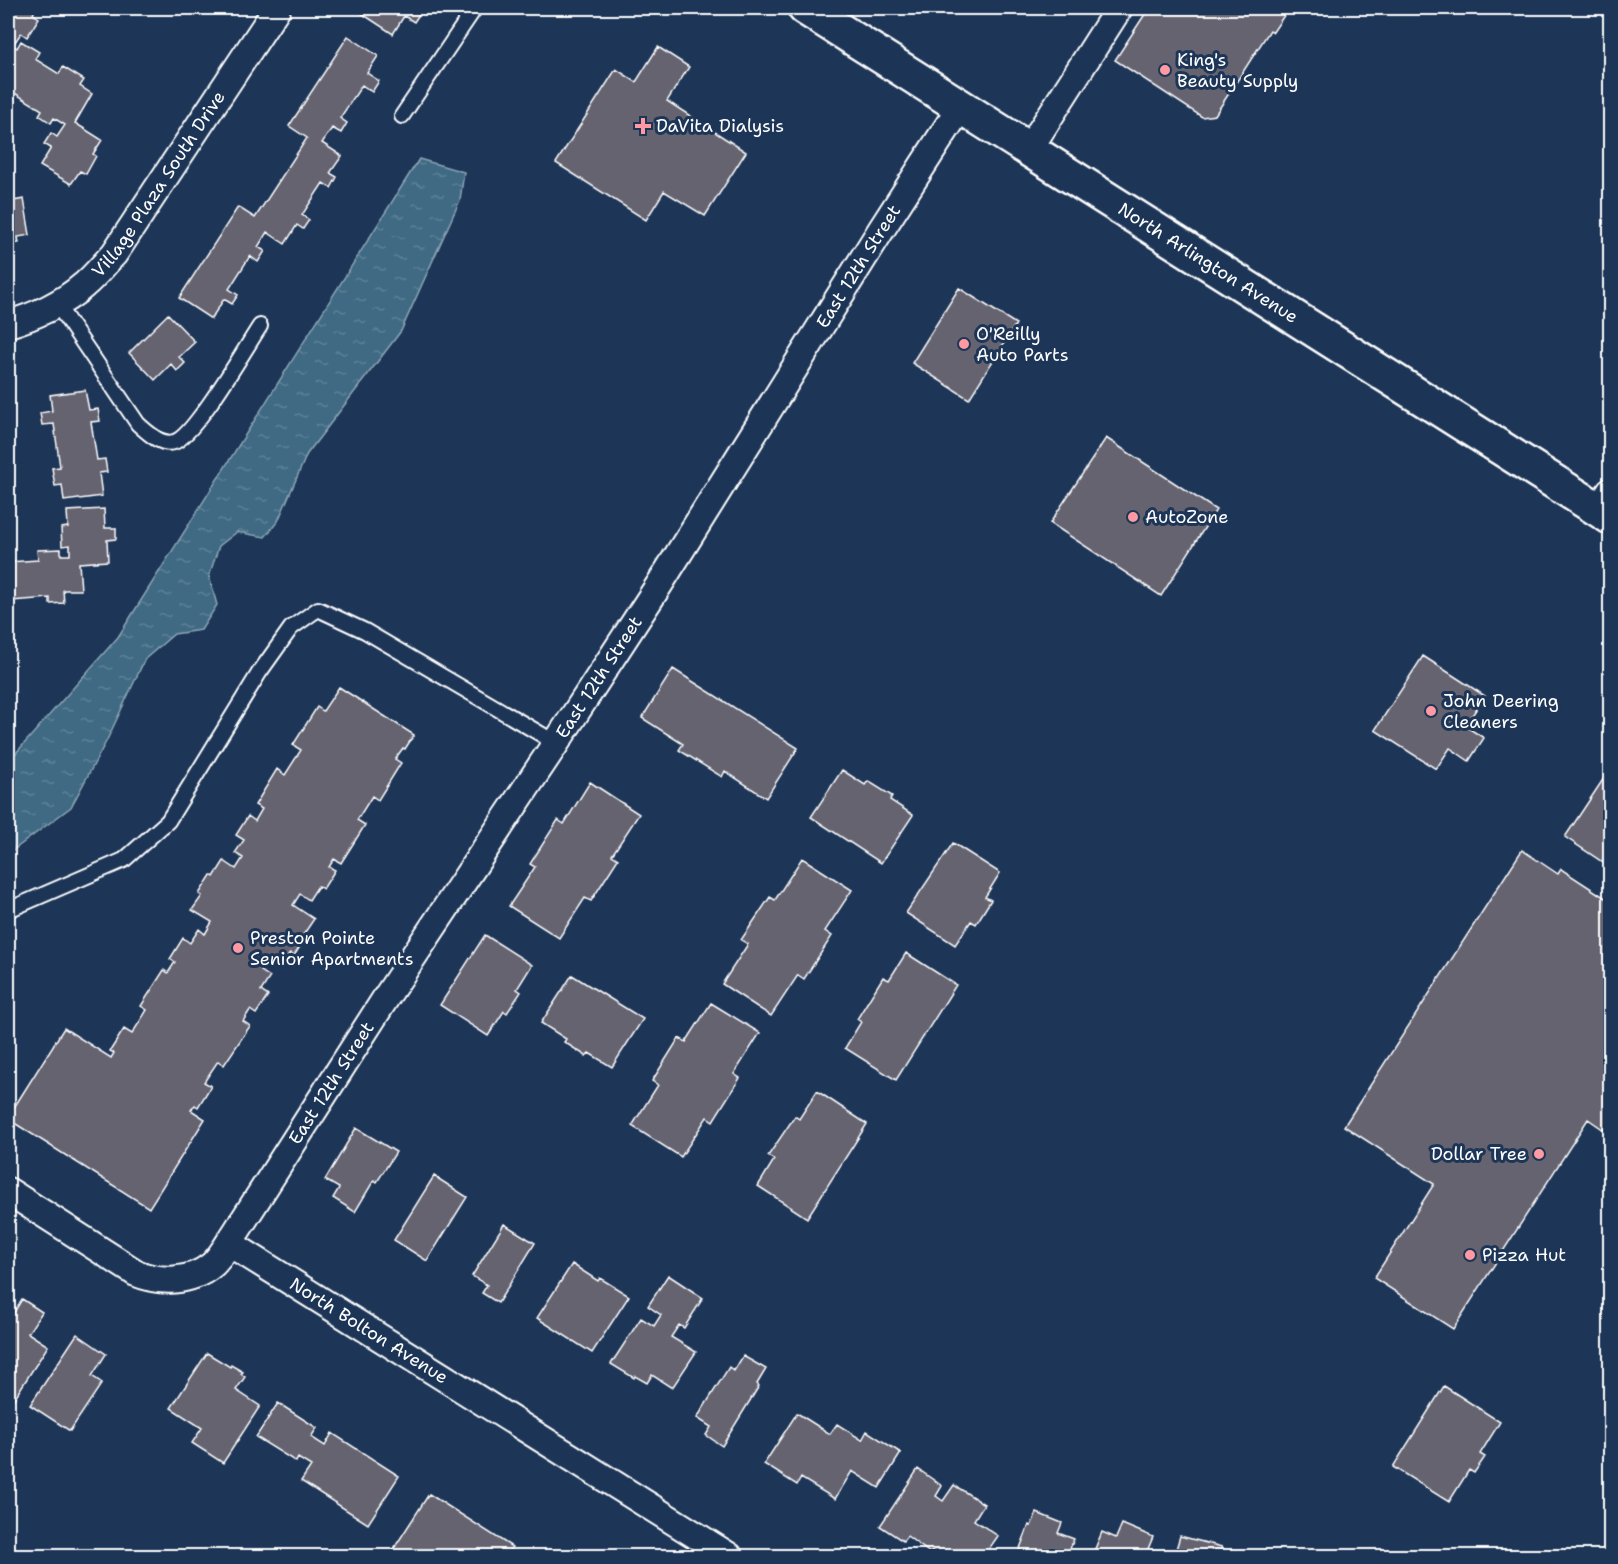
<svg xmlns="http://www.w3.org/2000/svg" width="1618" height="1564" viewBox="0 0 1618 1564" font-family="'Shantell Sans',sans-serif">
<defs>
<pattern id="water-ripples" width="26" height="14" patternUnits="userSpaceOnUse" patternTransform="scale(1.5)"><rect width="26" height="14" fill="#3f6b84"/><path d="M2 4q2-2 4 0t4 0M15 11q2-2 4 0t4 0" fill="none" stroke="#5c8196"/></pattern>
</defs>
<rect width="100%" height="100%" fill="#1d3557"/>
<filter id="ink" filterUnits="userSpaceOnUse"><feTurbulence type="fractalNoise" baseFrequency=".0167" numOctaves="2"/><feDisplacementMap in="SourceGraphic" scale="12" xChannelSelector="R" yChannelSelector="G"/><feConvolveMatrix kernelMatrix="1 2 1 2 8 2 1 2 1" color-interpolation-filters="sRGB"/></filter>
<g filter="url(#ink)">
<path fill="url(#water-ripples)" stroke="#8ca6b5" stroke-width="1.5" d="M419,159l45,13 -4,28 -59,131 -94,123 -29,67 -13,16 -28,-5 -18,14 -10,30 8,29 -16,25 -27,4 -29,25 -38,81 -36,67 -63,47v-92l110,-125z"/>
<path fill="#666371" stroke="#fff" stroke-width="1.5" d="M8,8h28l-3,6 6,4 -12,19 -6,-4 -8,12 4,3 4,-7 18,11 -4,7 24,15 4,-7 21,13 -4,6 12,8 -17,29 27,17 -9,14 3,2 -10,18 -6,-3 -9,13 -31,-18 11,-18 -7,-4 7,-11 6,4 8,-12 -11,-7 -3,5 -12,-8 3,-5 -32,-20 -2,3z
M365,8h47l8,5 -6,9 -10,-6 -11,18 -32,-21z
M1149,8h140l-16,24 -3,-2 -55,85 -13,2 -87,-57z
M348,36l30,20 -11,17 12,8 -7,11 -10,-7 -22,33 7,5 -6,10 -9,-5 -10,15 20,13 -12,17 7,4 -6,11 -8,-5 -21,32 7,5 -6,9 -6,-4 -12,19 -18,-12 -9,15 7,4 -7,11 -8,-6 -21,33 9,6 -6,9 -8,-5 -13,20 -32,-21 59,-91 17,11 52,-80 -18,-12z
M658,47l31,20 -22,34 79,51 -41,64 -41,-25 -18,29 -90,-57 60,-94 20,13z
M24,199l6,36 -12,2 1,6 -11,2v-43z
M959,288l57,36 -47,75 -57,-36z
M168,314l27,28 -16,15 6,6 -8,8 -6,-7 -16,16 -26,-27z
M85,390l4,20 9,-1 2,12 -9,1 6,38 8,-1 2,13 -8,1 3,23 -38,5 -2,-16 -7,1 -3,-18 8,-1 -6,-43 -12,1 -2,-12 12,-2 -2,-16z
M1106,438l110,72 -55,86 -111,-73z
M104,509l1,19h11v11l-9,1 1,21 -29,2 2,27h-18l1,13 -14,1v-6l-39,3v7h-3v-51l1,5 29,-2 -1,-10 24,-1v6h9v-10l-8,1 -1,-18 7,-1 -1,-16z
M1423,656l62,40 -20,30 19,12 -15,23 -19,-13 -14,21 -61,-39z
M673,669l125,79 -32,50 -41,-27 -3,6 -43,-27 4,-6 -41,-26z
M339,687l75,48 -9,14 -2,-1 -8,11 6,4 -23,37 -6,-4 -15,24 8,5 -24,38 -7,-4 -5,8 6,3 -12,19 -5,-3 -9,14 -9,-6 -7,11 21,14 -11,16 3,2 -12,19 -4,-3 -9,15 -13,-8 -7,11 9,6 -9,14 7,5 -12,18 -6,-4 -7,11 7,5 -26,39 -6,-4 -14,21 7,4 -13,21 -3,-2 -4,5 14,9 -56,89 -141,-89v-2l56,-89 47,30 3,-5 -4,-2 14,-22 8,5 15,-24 -6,-4 23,-36 4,3 7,-11 -5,-3 13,-21 7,5 9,-14 6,5 7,-12 -20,-12 10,-14 -3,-2 12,-19 3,2 10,-16 12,8 7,-11 -8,-5 9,-13 -8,-5 12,-19 7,5 7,-12 -7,-4 22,-36 8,6 16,-25 -8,-5 24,-38 6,4z
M1610,769v98l-45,-30z
M842,770l23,15 3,-4 24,15 -2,4 23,15 -32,48 -70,-46z
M590,782l49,32 -27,41 6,4 -27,42 -6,-3 -26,40 -50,-32 26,-39 -5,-3 28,-44 6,4z
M953,843l47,30 -15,24 6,3 -15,24 -5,-3 -16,24 -49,-32z
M1522,850l36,24 3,-5 49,32v233l-22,-15 -135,210 -79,-51 60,-94 -90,-58z
M802,858l50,32 -27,41 7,5 -28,43 -6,-4 -27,41 -49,-32 26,-40 -7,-4 29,-43 5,3z
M485,935l47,30 -15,24 4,3 -14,21 -3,-2 -16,25 -48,-31z
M906,953l50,32 -60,95 -51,-32 16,-26 -4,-3 26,-42 6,3z
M572,975l71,44 -31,48 -23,-14 -3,3 -22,-14 2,-3 -25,-16z
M711,1003l49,30 -26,41 6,4 -27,43 -6,-4 -26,40 -49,-31 26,-41 -6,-4 27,-43 7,4z
M817,1091l50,33 -60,94 -49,-32 16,-26 -6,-4 27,-40 4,3z
M356,1128l40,24 -19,30 -3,-2 -19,32 -22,-14 6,-10 -14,-8z
M434,1176l33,21 -40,64 -33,-21z
M504,1224l31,19 -37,60 -16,-10 5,-8 -15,-9z
M572,1264l26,17 2,-3 29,18 -37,57 -55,-35z
M668,1275l35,23 -19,30 -5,-3 -8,12 25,15 -24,36 -20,-13 -5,8 -12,-7 -1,2 -23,-14 30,-46 13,8 7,-11 -13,-9z
M22,1299l20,13 -14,21 20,13 -38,59 -2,-1v-82z
M77,1334l29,20 -14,22 10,7 -32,48 -40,-26z
M207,1353l23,14 1,-2 12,7 -2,2 4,3 -9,13 24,16 -37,57 -31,-20 10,-15 -31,-20z
M743,1356l23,13 -9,15 2,2 -37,60 -16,-11 5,-8 -14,-9 32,-51 5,4z
M1444,1386l56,36 -20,32 5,3 -11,16 -5,-3 -20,32 -56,-35z
M278,1403l39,25 -6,9 14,9 7,-13 67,43 -31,48 -67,-43 10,-15 -13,-8 -2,4 -40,-25z
M797,1413l33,21 7,-10 25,16 5,-9 34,22 -22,35 -27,-17 -17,28 -34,-21 -4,7 -33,-21z
M918,1469l24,17 -6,10 7,5 11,-16 30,19 -10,16 24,16 -14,20h-30l-5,-3 -2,3h-7l-8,-5 -2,2 -23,-17 -4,5 -23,-15z
M429,1494l83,53 -6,9h-110l-5,-3z
M1037,1513l25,10 -4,10 16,6 -7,17h-50l12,-31 2,1z
M1122,1524l31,13 -5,12 8,4 -2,3h-62l10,-24 14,6z
M1180,1536l42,11 -3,9h-45z"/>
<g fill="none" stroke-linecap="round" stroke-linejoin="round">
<g stroke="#fff" stroke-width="18">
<path id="service" d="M402,116l73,-108
M56,303l82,121c9,8 23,22 36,18 20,-5 72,-95 86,-116
M8,910l116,-50 44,-39 91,-148 32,-45 27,-19 47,22 191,112"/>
</g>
<g stroke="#fff" stroke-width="30">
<g id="minor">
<path d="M1029,149l90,-141"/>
<path id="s1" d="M8,324c25,-7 56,-21 76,-39 11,-9 20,-21 30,-31l163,-246"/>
<path d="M1599,510l11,-18"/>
<path id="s2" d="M8,1191l128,82c24,10 54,10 76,-8 7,-6 12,-15 17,-22l158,-247 169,-253 103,-158 222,-355 80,-124"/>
<path id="s3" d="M229,1243l500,313"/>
</g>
</g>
<g stroke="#fff" stroke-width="38">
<g id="secondary">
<path id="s4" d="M805,8l805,509"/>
</g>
</g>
<use href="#service" stroke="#1d3557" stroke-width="14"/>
<use href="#minor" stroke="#1d3557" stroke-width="26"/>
<use href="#secondary" stroke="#1d3557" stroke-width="33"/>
</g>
</g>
<g fill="#ff9aa2" stroke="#1d3557" stroke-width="2">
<circle cx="1165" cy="70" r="6"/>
<path d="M640 117h6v6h6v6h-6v6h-6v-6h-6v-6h6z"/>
<circle cx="964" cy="344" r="6"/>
<circle cx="1133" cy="517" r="6"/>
<circle cx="1431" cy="711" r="6"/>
<circle cx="238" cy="948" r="6"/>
<circle cx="1539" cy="1154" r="6"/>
<circle cx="1470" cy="1255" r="6"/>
</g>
<g text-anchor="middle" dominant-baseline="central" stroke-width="6" stroke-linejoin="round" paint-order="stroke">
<g font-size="18" fill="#fff" stroke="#1d3557" text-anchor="start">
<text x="1177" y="60">King's<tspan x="1177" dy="21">Beauty Supply</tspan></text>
<text x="656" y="126">DaVita Dialysis</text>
<text x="976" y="334">O'Reilly<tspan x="976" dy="21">Auto Parts</tspan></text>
<text x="1145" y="517">AutoZone</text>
<text x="1443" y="701">John Deering<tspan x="1443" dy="21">Cleaners</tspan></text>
<text x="250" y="938">Preston Pointe<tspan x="250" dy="21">Senior Apartments</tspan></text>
<text x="1527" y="1154" text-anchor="end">Dollar Tree</text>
<text x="1482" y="1255">Pizza Hut</text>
</g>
<g font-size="18" fill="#fff" stroke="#1d3557">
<text stroke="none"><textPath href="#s1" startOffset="212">Village Plaza South Drive</textPath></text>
<text stroke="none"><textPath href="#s4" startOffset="477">North Arlington Avenue</textPath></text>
<text stroke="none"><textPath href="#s2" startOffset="1422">East 12th Street</textPath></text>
<text stroke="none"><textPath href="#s2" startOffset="936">East 12th Street</textPath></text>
<text stroke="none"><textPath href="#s2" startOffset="450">East 12th Street</textPath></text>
<text stroke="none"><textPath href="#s3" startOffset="165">North Bolton Avenue</textPath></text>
</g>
</g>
<rect width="1618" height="1564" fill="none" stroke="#1d3557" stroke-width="30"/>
<rect x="15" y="15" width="1588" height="1534" fill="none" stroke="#fff" stroke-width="2" filter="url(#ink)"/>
</svg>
